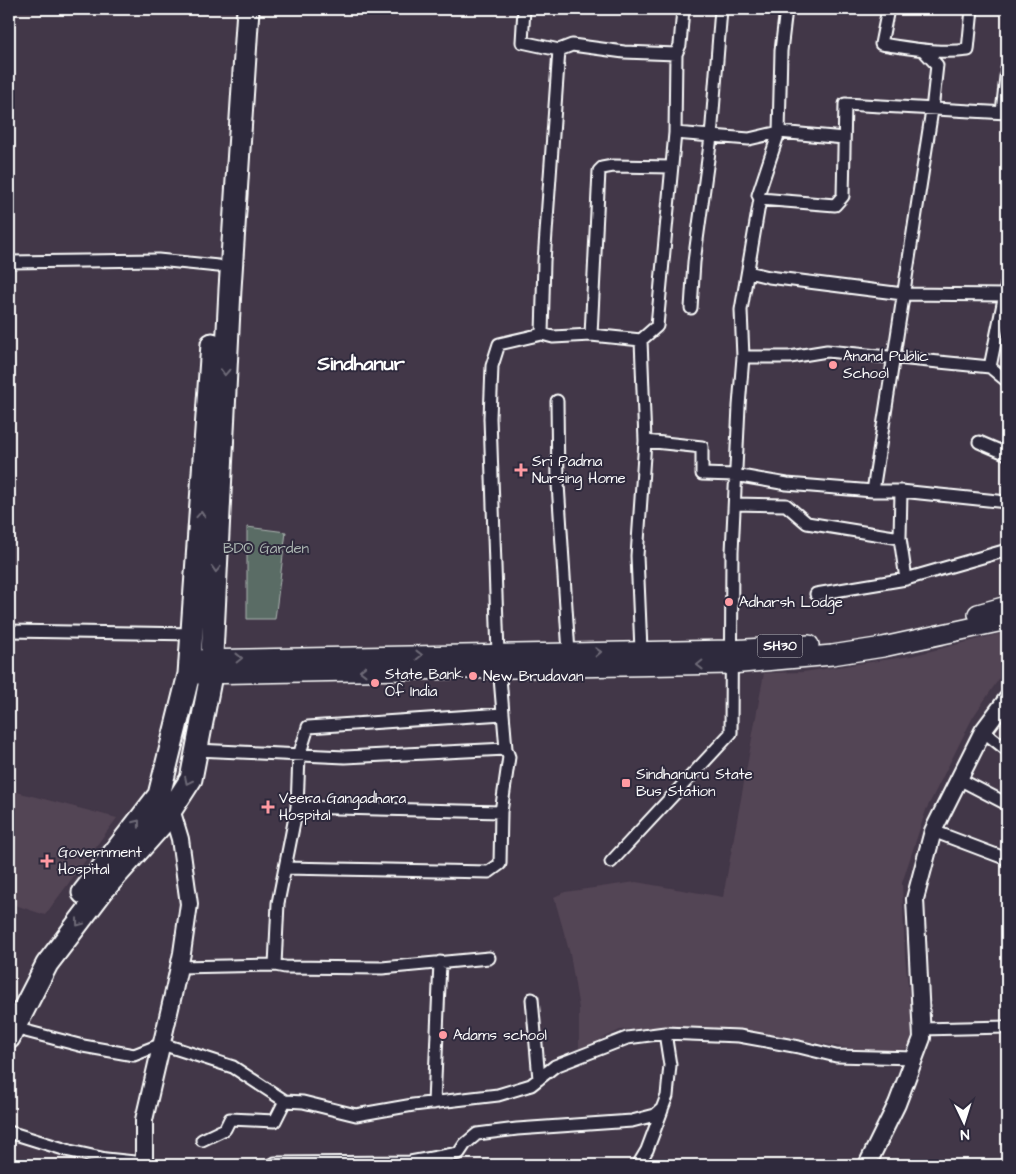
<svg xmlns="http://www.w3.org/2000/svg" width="1016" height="1174" viewBox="0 0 1016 1174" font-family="'Architects Daughter',sans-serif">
<rect width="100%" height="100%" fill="#423748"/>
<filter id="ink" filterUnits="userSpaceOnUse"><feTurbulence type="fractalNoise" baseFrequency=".02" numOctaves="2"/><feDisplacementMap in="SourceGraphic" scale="10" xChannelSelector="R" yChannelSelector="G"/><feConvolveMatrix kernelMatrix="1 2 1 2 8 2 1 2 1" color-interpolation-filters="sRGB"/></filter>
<g filter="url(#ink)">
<path fill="#534454" d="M1007,632v35l-34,50 -47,93 -24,73 3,74 7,63 -2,29 -39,3 -111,-19 -58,-5h-51l-31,2 -41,20v-41l-9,-55 -16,-57 11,-5 71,-10 87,15 41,-224 39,-1 108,-16z
M9,790l108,28 -72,97 -36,-12z"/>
<path fill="#5a6c65" stroke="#acb6b2" d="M247,527l39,5 -11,87h-28z"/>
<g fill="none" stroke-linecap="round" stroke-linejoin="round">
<g stroke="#fff" stroke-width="15">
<path id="street" d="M524,9l-2,33 37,8 13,-5 52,7 52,2
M786,9l-5,42 -2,81 65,6
M888,9l-7,35c29,4 58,10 87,6l4,-41
M1002,112l5,-44
M760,199l75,6 8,-9 2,-92 162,9
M9,262l149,-2 60,6
M748,272l21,5 134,17 103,1
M691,308l3,-46 17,-125 10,-128
M542,334l2,-73 15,-211
M591,335l8,-164 3,-3 11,-2 58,1
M641,340l4,101 -8,115 4,94
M743,357h47l37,-6 163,16 17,14
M990,367l17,-83
M557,401l1,83 11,169
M645,441l57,6v27l33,1 52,9 86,7h28l106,11
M979,442l28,12
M873,491l59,-381 5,-45 -14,-15
M901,491l-1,47 6,41
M735,504l51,1 21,18 93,15
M816,594l90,-15 101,-29
M9,631l187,3
M983,731l24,19
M196,750l149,7 161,-8
M959,779l48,25
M297,807l204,5
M933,831l74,28
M611,862l120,-129 1,-181 7,-146 4,-49 -2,-47 19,-111 -2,-4 21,-63 -30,7 -74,-6
M285,868l204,4 11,-8 1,-52 8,-55 -3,-8 -8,-95 -8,-236 2,-52 7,-22 43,-10 11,3 38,-2 50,5 16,-14 18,-193 1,-79 4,-9 3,-36
M275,965l3,-62 19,-96 2,-51 9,-29 195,-13
M179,967l96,-2 10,2 97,1 107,-10
M532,999l7,80
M14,1028l69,18 51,9 28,-11 71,23 52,34
M921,1029l86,-2
M434,1103l6,-141
M9,1132l61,19 36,8 38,4
M202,1140l23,-11 5,-10 45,2 10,-20 18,1 53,13 57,-10 85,-10 33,-10 24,-19 72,-28 38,-5 74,3 60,11 37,9 79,2
M272,1165l3,-2 135,-1 49,-9 6,-9 12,-10 40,-5 115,-8 23,-6 7,-6 5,-13 3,-31 -5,-32
M638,1165l9,-15 15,-40"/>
</g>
<g stroke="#fff" stroke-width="20">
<path id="secondary" d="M144,1165v-45l29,-125 9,-42 7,-49 -9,-65 -9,-30 -5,-5
M867,1165l30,-61 25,-66 -7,-139 18,-68 50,-100 24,-32"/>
</g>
<g stroke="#fff" stroke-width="22">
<path id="primary" d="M978,614l29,-8
M196,660l535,-10 78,-5
M198,674l533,-10 101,-9 51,-8 124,-27"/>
</g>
<g stroke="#fff" stroke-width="25">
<path id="highway" d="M83,893l76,-98 30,-121 23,-330
M9,1038l38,-74 57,-75 58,-65 29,-45 20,-104 19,-386 18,-280"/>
</g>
<use href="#street" stroke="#2f2a3d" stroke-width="11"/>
<use href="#secondary" stroke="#2f2a3d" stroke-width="16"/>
<use href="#primary" stroke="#2f2a3d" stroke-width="19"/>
<use href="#highway" stroke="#2f2a3d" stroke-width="21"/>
</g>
<defs><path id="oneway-chevron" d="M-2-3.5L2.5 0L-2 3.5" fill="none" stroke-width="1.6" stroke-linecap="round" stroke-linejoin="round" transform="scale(1.25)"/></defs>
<g stroke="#6d6a77">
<use href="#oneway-chevron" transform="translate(225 372) rotate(93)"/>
<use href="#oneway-chevron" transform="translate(201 515) rotate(-86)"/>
<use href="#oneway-chevron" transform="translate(216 569) rotate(93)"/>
<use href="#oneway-chevron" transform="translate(598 652) rotate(-2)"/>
<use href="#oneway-chevron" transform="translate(419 655) rotate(-1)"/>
<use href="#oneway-chevron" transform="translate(239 658) rotate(-1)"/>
<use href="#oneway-chevron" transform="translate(700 665) rotate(179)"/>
<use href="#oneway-chevron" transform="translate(363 671) rotate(179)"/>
<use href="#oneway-chevron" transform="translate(188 781) rotate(116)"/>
<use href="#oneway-chevron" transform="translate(137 823) rotate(-52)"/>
<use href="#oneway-chevron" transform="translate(79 923) rotate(127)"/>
</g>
</g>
<g fill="#ff9aa2" stroke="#2f2a3d" stroke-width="2">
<circle cx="833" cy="365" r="5"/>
<path d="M518.5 462.5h5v5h5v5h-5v5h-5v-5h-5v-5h5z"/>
<circle cx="729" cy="602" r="5"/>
<circle cx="473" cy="676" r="5"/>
<circle cx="375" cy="683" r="5"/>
<rect x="621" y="778" width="10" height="10" rx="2.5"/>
<path d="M265.5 799.5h5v5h5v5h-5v5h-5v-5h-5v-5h5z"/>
<path d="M44.5 853.5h5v5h5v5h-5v5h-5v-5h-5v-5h5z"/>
<circle cx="443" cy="1035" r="5"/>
</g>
<g text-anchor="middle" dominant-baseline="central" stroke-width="4" stroke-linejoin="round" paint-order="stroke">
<rect fill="#2f2a3d" stroke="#c1bfc5" stroke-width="1" x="757.5" y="634.5" width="45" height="23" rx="4"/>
<g font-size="14" font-weight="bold" fill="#fff">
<text x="780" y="646">SH30</text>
</g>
<g font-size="15" fill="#fff" stroke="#2f2a3d" text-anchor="start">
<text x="843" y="356">Anand Public<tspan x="843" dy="17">School</tspan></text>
<text x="532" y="461">Sri Padma<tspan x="532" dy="17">Nursing Home</tspan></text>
<text x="739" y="602">Adharsh Lodge</text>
<text x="385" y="674">State Bank<tspan x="385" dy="17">Of India</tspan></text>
<text x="483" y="676">New Brudavan</text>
<text x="636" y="774">Sindhanuru State<tspan x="636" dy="17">Bus Station</tspan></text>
<text x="279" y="798">Veera Gangadhara<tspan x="279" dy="17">Hospital</tspan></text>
<text x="58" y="852">Government<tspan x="58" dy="17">Hospital</tspan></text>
<text x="453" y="1035">Adams school</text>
</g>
<g font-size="15" fill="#acb6b2" stroke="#2f2a3d">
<text x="266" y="548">BDO Garden</text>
</g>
<g font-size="20" font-weight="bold" fill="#fff" stroke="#2f2a3d">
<text x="361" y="364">Sindhanur</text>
</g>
</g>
<rect width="1016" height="1174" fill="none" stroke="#2f2a3d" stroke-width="30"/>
<rect x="15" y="15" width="986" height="1144" fill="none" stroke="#fff" stroke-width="2" filter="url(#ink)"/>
<g transform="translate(964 1122) rotate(176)" stroke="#2f2a3d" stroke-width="4" paint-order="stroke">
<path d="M0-4L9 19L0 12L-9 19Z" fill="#ffffff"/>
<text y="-8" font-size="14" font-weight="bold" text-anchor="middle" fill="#ffffff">N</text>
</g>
</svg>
